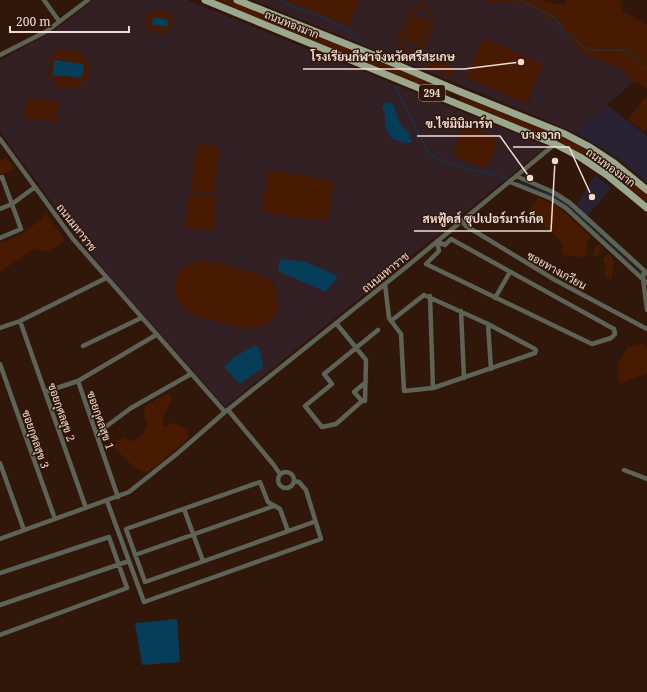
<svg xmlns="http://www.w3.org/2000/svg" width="647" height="692" viewBox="0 0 647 692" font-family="'Noto Serif',Sarabun,serif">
<rect width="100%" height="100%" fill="#30170a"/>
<path fill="#292232" d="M607,105l40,31v47l-26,-22 -19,-13 -27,-15z
M595,175l16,13 -24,28 -11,-10z"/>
<path fill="#332024" d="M94,0h93l360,146 -322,261 -112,-127 -37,-45 -76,-103v-72l55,-30z
M253,0h265l12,4 34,20 82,47 -71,62 -46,-20z"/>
<path fill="#481a02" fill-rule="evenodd" d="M218,0h13l175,72 43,20 1,3 -2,1 -194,-79z
M288,0h71l-10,26 -62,-25z
M485,0h56l14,4h9l2,-4h54l3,11 24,14v63l-14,-7 -12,-13 -39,-15 -18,-23 -6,-13 -4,5c-13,-10 -27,-19 -44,-20 -8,-1 -18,3 -25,-2z
M420,5c9,1 14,7 14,16 -2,7 -7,23 -11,29 -9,10 -25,3 -25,-10 0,-7 5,-14 8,-20 3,-8 5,-13 14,-15zM418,9c19,-2 12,15 8,25 -4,10 -11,26 -23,12 -4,-9 6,-33 15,-37z
M152,10l17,2 -1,3 4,1 -2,15h-4l-1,3 -16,-2v-4l-4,-1 2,-15 4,1z
M413,15l16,6 -10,24 -16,-6z
M483,38l60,26 -16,40 -60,-26z
M55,49l29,3 -1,8 7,1 -2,20h-7l-1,8 -27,-3 1,-8 -6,-1 2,-21h4z
M430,57l25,11 -4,9 -25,-10z
M461,97l48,17 51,22 20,10 35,22 32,26v8l-30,-25 -31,-20 -27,-15 -98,-41 -2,-1z
M645,97l2,1v30l-3,4 -16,-12z
M27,98l32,4 -2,20 -33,-4z
M467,126l26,10 4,8 -9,21 -7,2 -24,-10 -3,-6 8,-22z
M197,144l23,3 -6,47 -23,-3z
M6,158l9,11 -15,6v-14z
M268,171h6l55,9 5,2 -7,39h-5l-55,-8 -5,-2z
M189,194l28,3 -4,34 -28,-4z
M538,198c21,5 36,24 52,38l-3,10 -1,9 -3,3 -8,-2 -8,1c-5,-3 -5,-7 -5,-13 -8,-10 -18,-22 -32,-23l-3,-9z
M46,213l18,26 -4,6 -15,7 -11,-3 -34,23v-29c21,-7 30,-13 46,-30z
M596,245h4l2,3 -4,7 -4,3 -1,-2v-4z
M606,254h4l4,8 -3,18 -5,-3 -2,-4 3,-7 -3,-3 -1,-4z
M203,260c13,3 58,12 67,20 5,5 8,13 8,20 1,4 0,10 -2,14 -6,11 -17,14 -29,15l-56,-14 -13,-13 -4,-14 1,-8 3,-7 7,-7z
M643,343l4,4v27l-28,10 -1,-20c4,-6 6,-11 10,-17z
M169,393l3,6 -9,18v10l12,-4 14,8 -2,9 -40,33 -13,-6 -19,-19 2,-7 6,-4 6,4c11,-1 14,-7 19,-16l-4,-10 1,-9z"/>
<path fill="#063d59" d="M153,17l15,2 -1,8 -15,-2z
M54,60l30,4 -2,14 -30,-3z
M385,102l8,2 7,20 9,9 3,10h-5l-15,-4 -7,-12v-12l-3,-7z
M280,259l26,3 32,14 -12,16 -48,-21z
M255,345l4,2 4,20 -23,17 -16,-17 9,-9z
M177,619l3,43 -38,3 -7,-42z"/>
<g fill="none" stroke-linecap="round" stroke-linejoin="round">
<path stroke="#063d59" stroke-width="1" d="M280,0c15,10 34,13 50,20 13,6 23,14 33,24
M518,0l11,4 28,15 6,13 11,5 6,7 9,6h39l19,20
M395,86l33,66c23,17 55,19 82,27
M519,182l32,13 17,10 74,69"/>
<path stroke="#5d6356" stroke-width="4.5" d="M44,0l15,21
M0,55l47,-24 41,-31
M0,139l73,100 152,173
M516,176l37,16 17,11 77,70
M0,178l2,-1 19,52 -21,9
M510,182l40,16 16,10 81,75
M0,209l12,-5 23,-17
M462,221l4,5 89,54 92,49
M451,239l163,90 1,5 -4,4 -19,6 -166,-80 13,-13 -2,-10 8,4z
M644,271l-1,8 4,31
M385,284l4,34 12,16 3,57 29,-3 102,-35 1,-2 -1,-2 -47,-25 -64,-29 -33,26
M430,296l3,92
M495,298l15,-26
M461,311l3,67
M20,321l66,187
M336,323l30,37 -1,41h-3l-8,-9 12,-10
M488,324l3,45
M0,328l20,-7 86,-43
M83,346l58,-28
M0,364l55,155
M78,381l78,-46
M45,392l33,-11 40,116
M362,401l-26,23 -14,3 -17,-21 27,-22 -8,-10 54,-44
M228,410l45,54 7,10
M96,434l35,-26 60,-34
M0,463l24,67
M624,470l23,9
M278 480a8 8 0 1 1 16 0a8 8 0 1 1-16 0Z
M107,501l37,101 177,-63 -15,-49 -7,-8 -5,-1
M184,509l19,52
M288,531l-8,-22 -12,-7 -8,-20 -134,47 19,53 166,-59 4,-2
M0,539l129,-47 49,-39 47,-41 180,-144 150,-124
M135,555l139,-49
M0,573l109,-36 18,51 -127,47
M0,605l129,-44"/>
<path stroke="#9ba88e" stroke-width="7" d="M205,0l350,144 25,13 27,18 40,33
M237,0l144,58 75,32 109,44 23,12 26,17 33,27"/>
</g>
<g text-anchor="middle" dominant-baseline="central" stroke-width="3" stroke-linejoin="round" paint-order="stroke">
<rect fill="#30170a" stroke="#b6a298" stroke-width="1" x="419" y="85" width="26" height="16" rx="3"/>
<g font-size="10" font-weight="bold" fill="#efddd5">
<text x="432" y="93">294</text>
</g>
<g font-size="11" fill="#efddd5" stroke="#30170a">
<text transform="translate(292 24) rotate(22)">ถนนทองมาก</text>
<text transform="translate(611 167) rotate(36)">ถนนทองมาก</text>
<text transform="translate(77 227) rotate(52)">ถนนมหาราช</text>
<text transform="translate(557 270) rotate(29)">ซอยทางเกวียน</text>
<text transform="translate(385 272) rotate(-39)">ถนนมหาราช</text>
<text transform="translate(62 412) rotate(71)">ซอยกุศลสุข 2</text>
<text transform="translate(101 420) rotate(71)">ซอยกุศลสุข 1</text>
<text transform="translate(36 439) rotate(71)">ซอยกุศลสุข 3</text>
</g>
</g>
<path fill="none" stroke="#efddd5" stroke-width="1.5" d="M521 62L464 69H303M530 178L500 136H417M592 197L569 147H513M555 161L551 231H414"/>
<g fill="#efddd5" stroke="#30170a" stroke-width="1.5">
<circle cx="521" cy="62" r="4"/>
<circle cx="530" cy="178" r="4"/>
<circle cx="592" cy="197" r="4"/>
<circle cx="555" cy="161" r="4"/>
</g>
<g font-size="12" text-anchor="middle" font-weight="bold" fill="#efddd5" stroke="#30170a" stroke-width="3" stroke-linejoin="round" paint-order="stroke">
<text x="383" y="61">โรงเรียนกีฬาจังหวัดศรีสะเกษ</text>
<text x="459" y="128">ข.ไข่มินิมาร์ท</text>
<text x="541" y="139">บางจาก</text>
<text x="483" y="223">สหฟู้ดส์ ซุปเปอร์มาร์เก็ต</text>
</g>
<path d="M10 26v6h119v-6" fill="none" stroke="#efddd5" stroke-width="2"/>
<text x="16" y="26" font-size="12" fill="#efddd5" stroke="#30170a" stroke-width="3" paint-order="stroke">200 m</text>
</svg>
